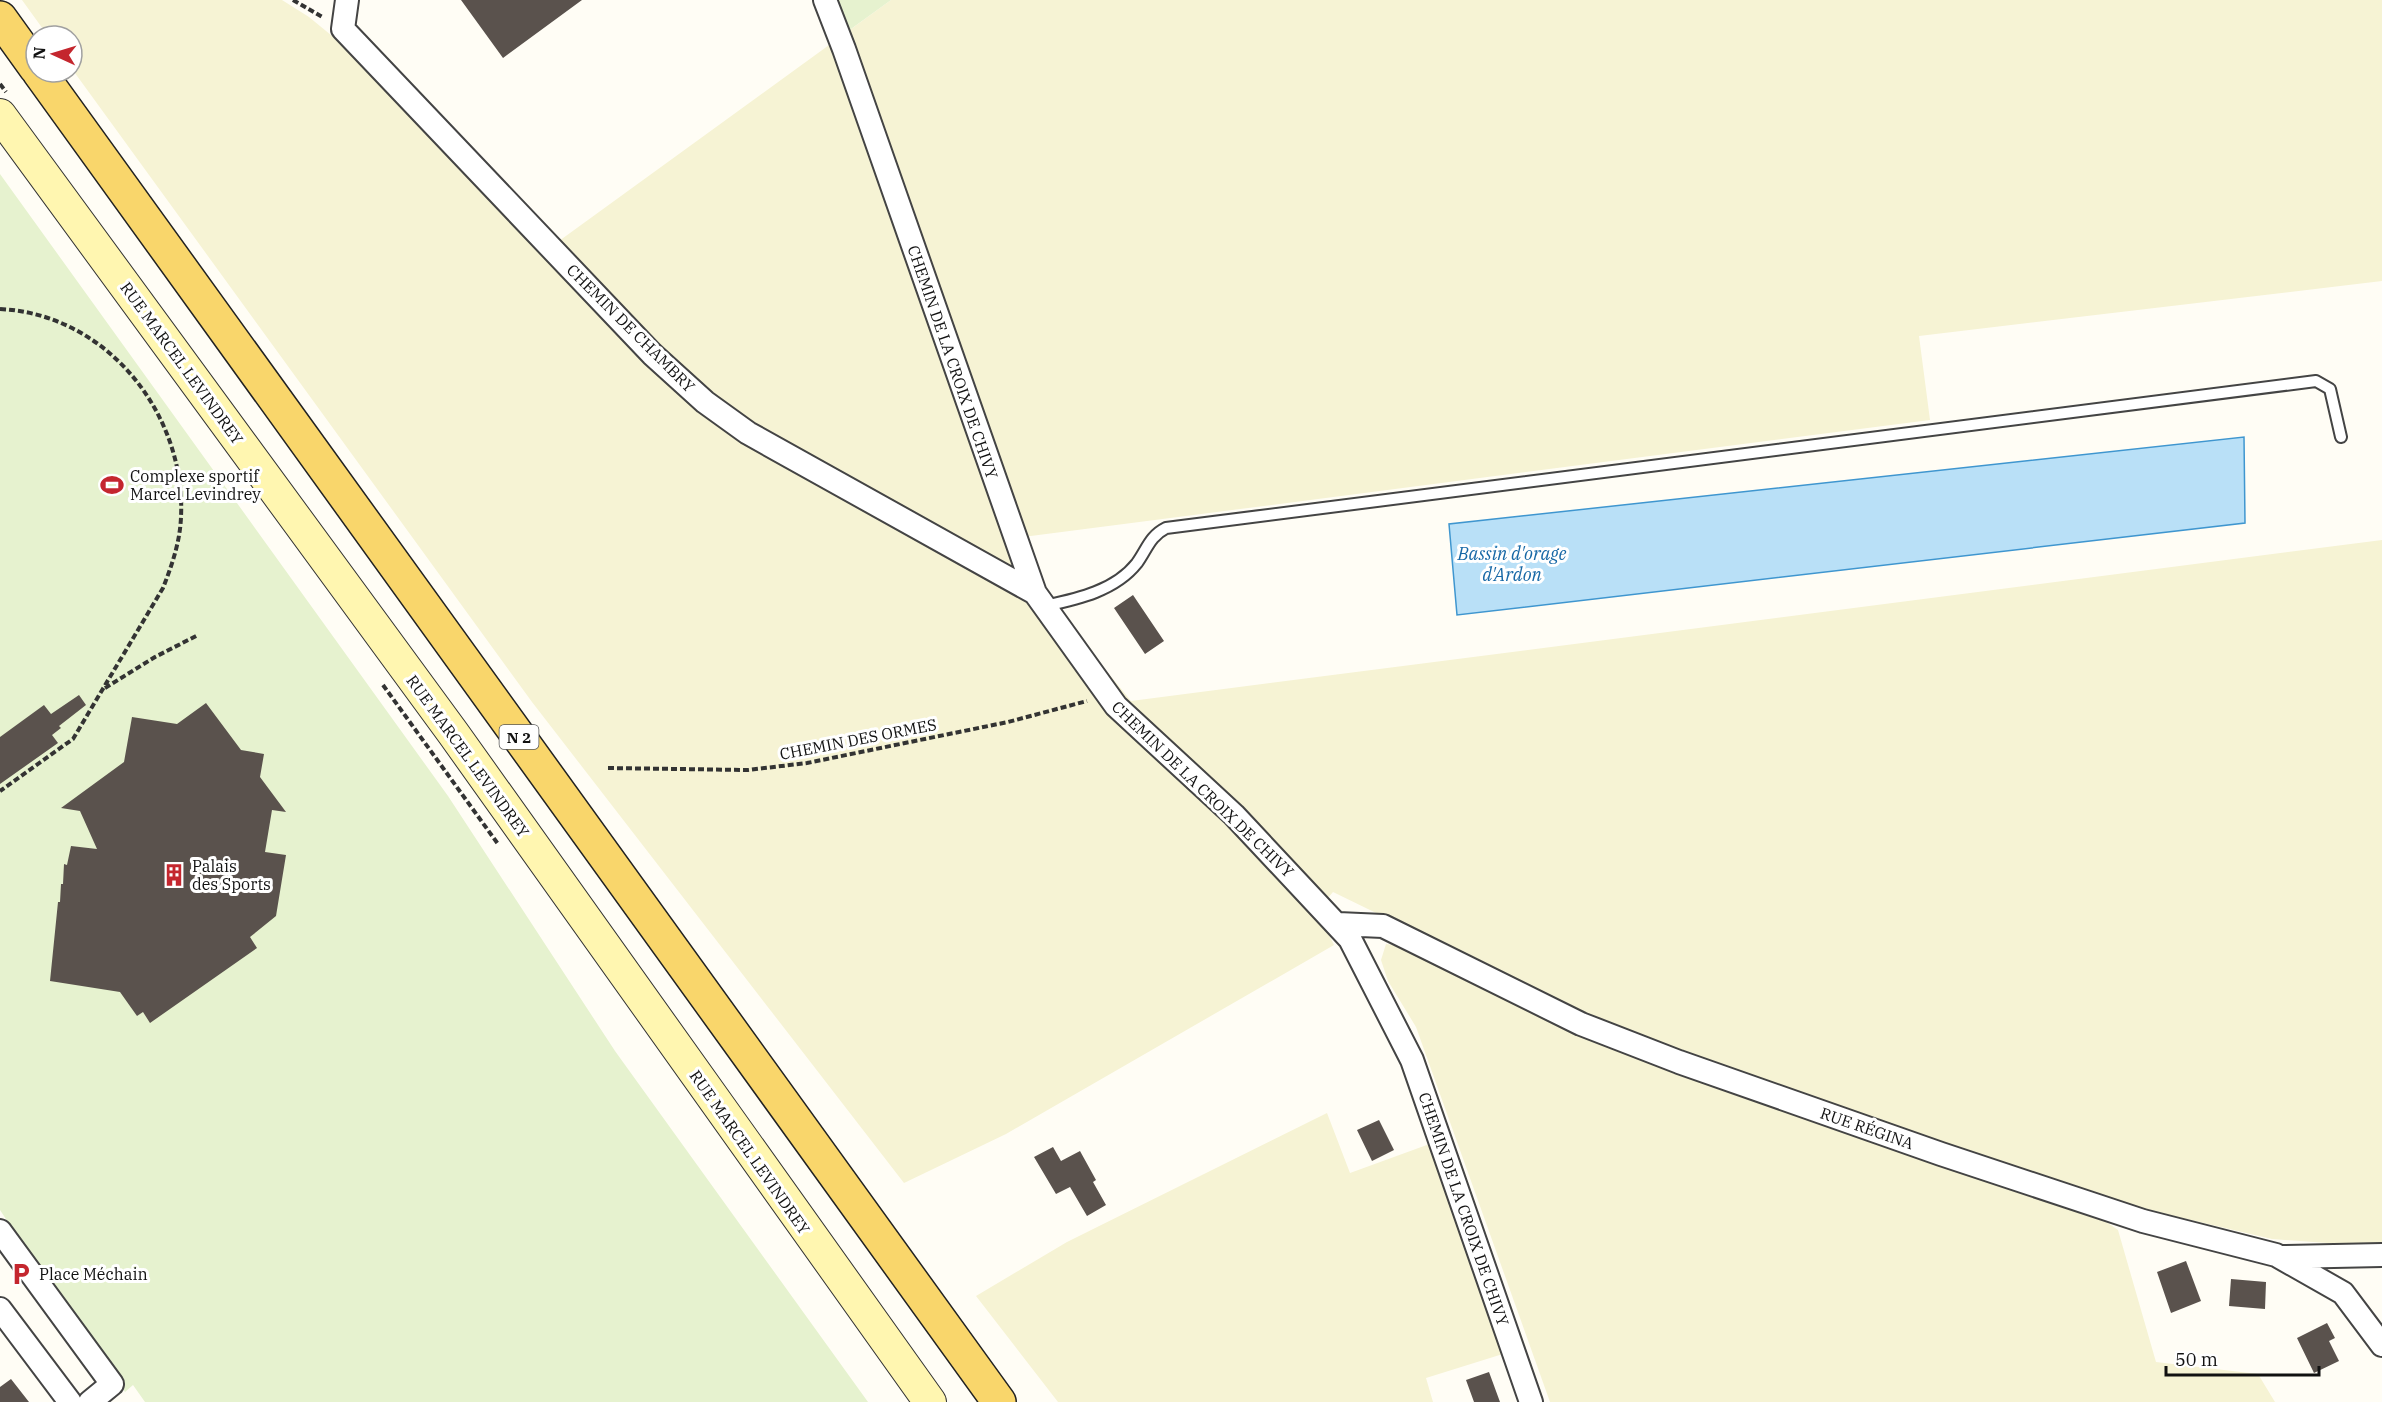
<svg xmlns="http://www.w3.org/2000/svg" width="2382" height="1402" viewBox="0 0 2382 1402" font-family="'IBM Plex Serif',serif">
<rect width="100%" height="100%" fill="#fffdf5"/>
<path fill="#f6f3d4" d="M22,0h260l27,17 39,32 211,192 332,-241h1491v281l-463,55 11,84 -907,117 20,56 88,108 1251,-161v707l-110,-8 -94,-22 -114,-30 -460,-163 -271,-132 -16,19 17,34 -328,189 -102,49 -372,-481 -460,-633v-33h-24z
M1386,944l18,2 691,268 23,16 38,132 102,12 17,28h-725l-134,-375 -28,-46 -7,-21z
M1327,1113l23,60 85,-31 71,211 -80,25 7,24h-375l-82,-106 91,-54z"/>
<path fill="#e6f2cf" d="M831,0h60l-47,34z
M0,174l448,622 167,255 253,351h-723l-12,-17 -8,7 -25,-40 -9,-4 -91,-138z"/>
<path fill="#b9e0f7" stroke="#3f96cf" stroke-width="1.5" d="M2244,437l1,86 -788,92 -8,-91z"/>
<path fill="#5a524d" d="M461,0h121l-79,58z
M1133,595l31,46 -19,13 -31,-46z
M79,695l7,10 -27,21 2,2 -9,7 6,8 -58,41v-47l44,-32 7,9z
M206,703l35,47 23,4 -4,23 26,35 -14,-2 -7,42 21,3 -10,61 -26,21 7,11 -107,75 -7,-11 -6,4 -17,-24 -70,-11 8,-79h2l1,-18h2l1,-20 3,1 4,-19 26,3 -17,-38 -19,-3 63,-46 8,-45 45,7z
M1379,1120l15,30 -22,11 -15,-31z
M1053,1147l8,14 19,-10 16,29 -3,2 13,23 -19,11 -17,-29 -14,7 -22,-37z
M2186,1261l15,40 -30,12 -14,-41z
M2231,1279l35,3 -1,27 -36,-3z
M2327,1323l8,15 -6,3 10,20 -25,12 -17,-35z
M1489,1372l11,30h-26l-8,-22z
M11,1379l18,23h-29v-15z"/>
<g fill="none" stroke-linecap="round" stroke-linejoin="round">
<g stroke="#444" stroke-width="14">
<path id="lane" d="M1045,606c32,-7 70,-15 92,-43 10,-14 13,-27 29,-35l1150,-147 14,8 11,48"/>
</g>
<g stroke="#444" stroke-width="26">
<path id="street" d="M347,0l-4,29 309,325 53,48 43,31 287,160
M825,0l19,49 191,544 81,113 118,109 116,124 62,121 119,342
M1338,924l45,2 198,98 98,38 262,92 202,67 133,34 67,38 39,52
M0,1231l112,153 -22,18
M2282,1257l100,-2
M0,1309l70,93"/>
</g>
<g stroke="#333" stroke-width="34">
<path id="secondary" d="M0,115l453,618 477,669"/>
</g>
<g stroke="#222" stroke-width="36">
<path id="primary" d="M0,18l36,50
M39,72l960,1330"/>
</g>
<path stroke="#333" stroke-width="4" stroke-dasharray="6 3" stroke-linecap="butt" d="M293,0l31,18
M0,84l6,8
M0,309c107,5 186,105 181,208 -1,25 -9,48 -18,71l-90,151 -73,52
M383,685l115,159
M105,688l50,-31 43,-22
M608,768l140,2 59,-7 201,-41 79,-21"/>
<use href="#lane" stroke="#fff" stroke-width="10"/>
<use href="#street" stroke="#fff" stroke-width="22"/>
<use href="#secondary" stroke="#fff6b0" stroke-width="32"/>
<use href="#primary" stroke="#f9d66b" stroke-width="33"/>
</g>
<defs>
<g id="stadium-bare" transform="scale(1.8)"><path d="M0-5a6.5 5 0 1 0 0 10a6.5 5 0 1 0 0-10ZM-3.5-1.8h7v3.6h-7Z" fill="#c4262e" stroke="#fff" stroke-width="2.5" paint-order="stroke"/></g>
<g id="building-bare" transform="scale(1.8)"><path d="M-4-6H4V6H1V3H-1V6H-4ZM-2.5-4.3h1.7v1.8h-1.7ZM.8-4.3h1.7v1.8H.8ZM-2.5-1h1.7V.8h-1.7ZM.8-1h1.7V.8H.8Z" fill="#c4262e" stroke="#fff" stroke-width="2.5" paint-order="stroke"/></g>
<g id="parking-bare" transform="scale(1.8)"><path d="M-3.5-5.5H1a3.5 3.5 0 0 1 0 7H-1V5.5H-3.5ZM-1-3.4V-.6H.8a1.4 1.4 0 0 0 0-2.8Z" fill="#c4262e" stroke="#fff" stroke-width="2.5" paint-order="stroke"/></g>
</defs>
<g fill-rule="evenodd">
<use href="#stadium-bare" x="112" y="485"/>
<use href="#building-bare" x="174" y="875"/>
<use href="#parking-bare" x="21" y="1274"/>
</g>
<g text-anchor="middle" dominant-baseline="central" stroke-width="6" stroke-linejoin="round" paint-order="stroke">
<rect fill="#fff" stroke="#585858" stroke-width="1.5" x="499.5" y="725" width="39" height="24" rx="4.5"/>
<g font-size="15" font-weight="bold" fill="#111">
<text x="519" y="737">N 2</text>
</g>
<g font-size="16" fill="#111" stroke="#fff">
<text transform="translate(631 328) rotate(45)">CHEMIN DE CHAMBRY</text>
<text transform="translate(953 362) rotate(71)">CHEMIN DE LA CROIX DE CHIVY</text>
<text transform="translate(182 363) rotate(54)">RUE MARCEL LEVINDREY</text>
<text transform="translate(858 739) rotate(-11)">CHEMIN DES ORMES</text>
<text transform="translate(468 756) rotate(54)">RUE MARCEL LEVINDREY</text>
<text transform="translate(1203 789) rotate(44)">CHEMIN DE LA CROIX DE CHIVY</text>
<text transform="translate(1867 1128) rotate(19)">RUE RÉGINA</text>
<text transform="translate(750 1152) rotate(55)">RUE MARCEL LEVINDREY</text>
<text transform="translate(1464 1209) rotate(71)">CHEMIN DE LA CROIX DE CHIVY</text>
</g>
<g font-size="16" fill="#111" stroke="#fff" text-anchor="start">
<text x="130" y="476">Complexe sportif<tspan x="130" dy="18">Marcel Levindrey</tspan></text>
<text x="192" y="866">Palais<tspan x="192" dy="18">des Sports</tspan></text>
<text x="39" y="1274">Place Méchain</text>
</g>
<g font-size="18" font-style="italic" fill="#1768a6" stroke="#fff">
<text x="1512" y="553">Bassin d'orage<tspan x="1512" dy="21">d'Ardon</tspan></text>
</g>
</g>
<g transform="translate(54 54) rotate(274)"><circle r="28" fill="#ffffff" stroke="#a0a0a0" stroke-width="1.5"/>
<path d="M0-4.5L10 22L0 15L-10 22Z" fill="#c4262e"/>
<text y="-9" font-size="16" font-weight="bold" text-anchor="middle" fill="#111111">N</text>
</g>
<path d="M2166 1366v9h153v-9" fill="none" stroke="#111111" stroke-width="3"/>
<text x="2175" y="1366" font-size="18" fill="#111111" stroke="#ffffff" stroke-width="4.5" paint-order="stroke">50 m</text>
</svg>
